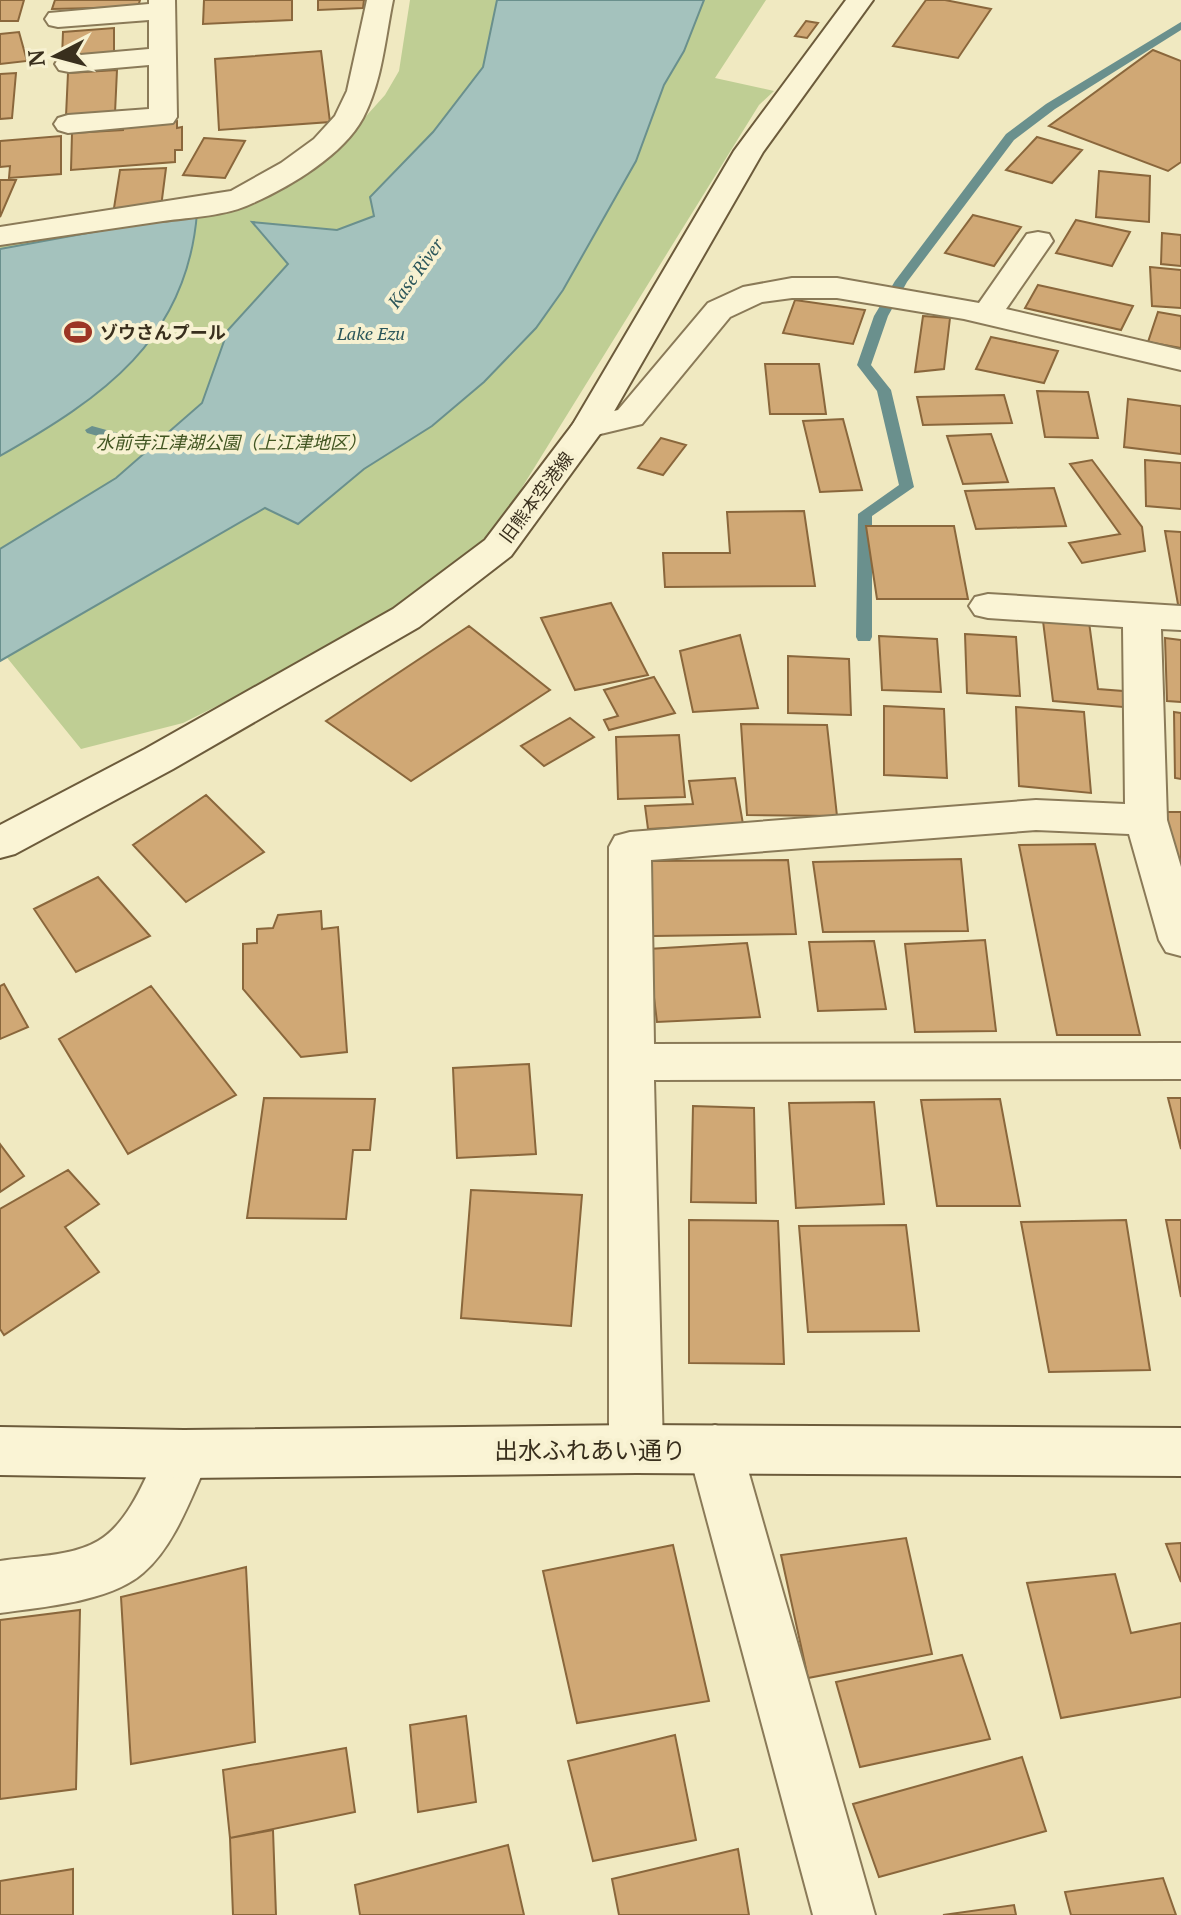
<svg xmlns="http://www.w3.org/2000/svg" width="1181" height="1915" viewBox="0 0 1181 1915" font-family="'PT Serif','Noto Sans JP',serif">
<rect width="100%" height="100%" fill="#f0e9c1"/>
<path fill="#bfce94" d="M410,0h356l-51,78 59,13 -15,14 -241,389 -54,73 -65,48 -216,108 -102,26 -81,-100v-403l212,-35 120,-57 53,-59 14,-24z"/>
<path fill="#a4c2bd" stroke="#6a908d" stroke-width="2" d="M497,0h207l-20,51 -20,34 -28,76 -73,129 -27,38 -52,54 -52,44 -68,43 -66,55 -33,-16 -265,153v-112l116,-71 86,-75 26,-73 60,-66 -36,-42 85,8 37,-14 -4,-19 63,-65 50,-65z
M197,213c-10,127 -95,185 -197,243v-207z"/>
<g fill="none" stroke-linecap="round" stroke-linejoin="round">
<path fill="#6a908d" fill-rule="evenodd" d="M1181,22v8l-126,79 -41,31 -107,142 -19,34 -17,49 20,25 23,97 -42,29v121l-2,4h-12l-2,-4 2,-123 41,-29 -22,-94 -20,-26 17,-49 21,-35 111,-147 40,-30z
M92,426l65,18 2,3 -7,4 -65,-18 -2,-3z"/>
</g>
<path fill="#d0a875" stroke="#8a673c" stroke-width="2" d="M0,0h24l-6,21h-18z
M55,0h85l-2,7 -86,2z
M204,0h88v20l-89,4z
M318,0h46l-1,8 -45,2z
M926,0h19l46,9 -33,49 -65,-12z
M806,21l12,2 -11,15 -12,-2z
M114,28v27l-52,3 1,-26z
M19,32l8,29 -27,3v-30z
M1153,50l28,11v101l-13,9 -119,-45z
M321,51l9,71 -111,8 -4,-71z
M117,70l-2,43 -49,3 2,-43z
M16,73l-4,45 -12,1v-45z
M177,121v7l5,-1v23h-7v12l-104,8 1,-37 51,-3v-6z
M61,136v38l-52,4 1,-12 -10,1v-26z
M1037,137l45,13 -30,33 -46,-13z
M204,138l41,3 -20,37 -42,-3z
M166,168l-5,39 -47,1 6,-38z
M1099,171l51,5 -1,46 -53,-5z
M0,180h16l-16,37z
M973,215l48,12 -27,39 -49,-13z
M1076,220l54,12 -18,34 -56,-13z
M1162,233l19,2v31l-20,-2z
M1150,267l31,3v38l-29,-2z
M1038,285l95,21 -12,24 -96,-22z
M795,300l70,10 -12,34 -70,-11z
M1158,312l23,4v32l-33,-6z
M923,316l27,2 -6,51 -29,3z
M991,337l67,14 -14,32 -68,-14z
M765,364h54l7,50h-56z
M1037,391l51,1 10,46 -53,-1z
M1004,395l8,28 -89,2 -6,-28z
M1128,399l53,7v48l-57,-7z
M843,419l19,71 -42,2 -17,-71z
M991,434l17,48 -45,2 -16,-48z
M661,438l25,7 -23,30 -25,-7z
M1092,460l50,67 3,24 -63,12 -13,-20 51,-9 -50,-70z
M1145,460l36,3v46l-35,-3z
M1054,488l12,38 -90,3 -11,-38z
M804,511l11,75 -150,1 -2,-34h67l-3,-41z
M866,526h88l14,73h-91z
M1165,531l16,1v78h-2z
M611,603l37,72 -73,15 -34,-72z
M1043,621l46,1 9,67 25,2v16l-70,-6z
M469,626l81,64 -139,91 -85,-60z
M965,634l51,3 4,59 -53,-3z
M740,635l18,73 -65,4 -13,-61z
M879,636l58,3 4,53 -59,-2z
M1165,638l16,2v62l-14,-1z
M788,656l61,3 2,56 -63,-2z
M654,677l21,36 -66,17 -5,-10 14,-4 -14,-26z
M884,706l60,3 3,69 -63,-3z
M1016,707l68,5 7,81 -72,-7z
M1174,712l7,1v66l-6,-1z
M570,718l24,19 -50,29 -23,-20z
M741,724l86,1 10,91 -90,-1z
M679,735l6,62 -67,2 -2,-62z
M735,778l8,46 -95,5 -3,-23 48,-2 -4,-23z
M206,795l58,57 -78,50 -53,-57z
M1159,812h22v80z
M1095,844l45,191h-83l-38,-190z
M961,859l7,72 -145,1 -10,-70z
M788,860l8,74 -143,2 -5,-75z
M98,877l52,59 -74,36 -42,-63z
M321,911l1,18 16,-2 9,125 -46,5 -58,-68v-45l14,-1v-14l16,-1 5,-13z
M985,940l11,91 -81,1 -10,-88z
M874,941l12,68 -68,2 -9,-69z
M747,943l13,74 -103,5 -9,-73z
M4,984l24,43 -28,12v-53z
M151,986l85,109 -108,59 -69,-115z
M529,1064l7,90 -79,4 -4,-90z
M264,1098l111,1 -5,51h-17l-7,69 -99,-1z
M1168,1098h13v51z
M1000,1099l20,107h-83l-16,-106z
M874,1102l10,102 -88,4 -7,-105z
M693,1106l61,2 2,95 -65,-1z
M0,1144l24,32 -24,16z
M68,1170l31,34 -34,23 34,45 -95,63 -4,-6v-120z
M471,1190l111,5 -11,131 -110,-8z
M689,1220l89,1 6,143 -95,-1z
M1126,1220l24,150 -101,2 -28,-150z
M1166,1220h15v77z
M906,1225l13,106 -111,1 -9,-106z
M906,1538l26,116 -124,24 -27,-123z
M1181,1543v39l-15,-38z
M673,1545l36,156 -132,22 -34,-152z
M246,1567l9,175 -124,22 -10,-167z
M1115,1574l16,59 50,-10v74l-120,21 -34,-135z
M80,1610l-4,179 -76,10v-179z
M962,1655l28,84 -130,28 -24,-85z
M466,1716l10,86 -58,10 -8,-87z
M675,1735l21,105 -103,21 -25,-100z
M346,1748l9,64 -125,26 -7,-68z
M1022,1757l24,74 -167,46 -26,-73z
M273,1830l3,85h-43l-3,-77z
M508,1845l16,70h-164l-5,-30z
M738,1849l11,66h-130l-7,-36z
M73,1869v46h-73v-34z
M1163,1878l13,37h-105l-6,-23z
M1014,1905l2,10h-73z"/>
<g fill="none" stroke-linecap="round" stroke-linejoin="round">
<g stroke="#8a7a58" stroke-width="4">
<path id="street" d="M149,0h26l2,117 -4,6 -105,10 -10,-3 -4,-6 4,-6 10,-3 81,-6v-44l-80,7 -10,-2 -4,-6 4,-6 10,-2 80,-7v-29l-91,7 -9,-2 -4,-6 4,-6 100,-9z
M367,0h26c-8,39 -11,82 -30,118 -20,37 -72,68 -110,85 -26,13 -61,14 -90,18 -54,8 -109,16 -163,24v-18l231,-36 50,-28 33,-24 21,-23 12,-25z
M1038,232l11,2 4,7 -47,68 175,41v20l-217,-51 -127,-21h-45l-30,4 -32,15 -88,107 -54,13 -12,-3 -5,-7 5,-7 42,-10 90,-107 35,-16 49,-9h45l142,25 48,-69z
M988,594l193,12v24l-20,-1 6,191 14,47v89l-15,-4 -7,-12 -30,-106 -93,-4 -385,30 3,184 527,-1v36l-527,1 9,369 -8,17 -19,7 -19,-7 -8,-17v-602l6,-11 15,-4 406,-32 89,4 -2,-177 -135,-9 -13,-3 -6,-9 6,-9z
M715,1425l19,7 8,17 133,466h-62l-125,-466 8,-17z
M184,1430l19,7 8,17c-18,38 -35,91 -68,119 -33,29 -101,34 -143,40v-52c30,-5 71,-4 98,-20 34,-20 50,-71 67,-104z"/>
</g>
<g stroke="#6c5b3b" stroke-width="4">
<path id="secondary" d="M846,0h27l-110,152 -158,275 -94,129 -92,71 -246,142 -158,85 -15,4v-33l145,-76 248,-140 92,-69 88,-116 161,-273z
M636,1425l545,3v48l-545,-3 -452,5 -184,-3v-48l184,3z"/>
</g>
<use href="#street" fill="#faf4d5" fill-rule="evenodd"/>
<use href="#secondary" fill="#faf4d5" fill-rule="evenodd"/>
</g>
<defs>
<g id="stadium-bare" transform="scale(2.16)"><path d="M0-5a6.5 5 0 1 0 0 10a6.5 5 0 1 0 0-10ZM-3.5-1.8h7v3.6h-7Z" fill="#9c3625" stroke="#f7f1d1" stroke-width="2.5" paint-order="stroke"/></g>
</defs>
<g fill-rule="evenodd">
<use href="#stadium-bare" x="78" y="332"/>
</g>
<g text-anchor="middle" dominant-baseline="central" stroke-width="8" stroke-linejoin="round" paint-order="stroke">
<g font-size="18" font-style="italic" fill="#2b565a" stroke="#f7f1d1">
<text transform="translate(415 273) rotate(-54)">Kase River</text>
<text x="371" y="333">Lake Ezu</text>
</g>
<g font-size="18" font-weight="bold" fill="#392f1d" stroke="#f7f1d1" text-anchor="start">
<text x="100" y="332">ゾウさんプール</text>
</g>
<g font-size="18" font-style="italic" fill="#425622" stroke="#f7f1d1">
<text x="231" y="442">水前寺江津湖公園（上江津地区）</text>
</g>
<g font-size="18" fill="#392f1d" stroke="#f7f1d1">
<text transform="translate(536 497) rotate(-53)">旧熊本空港線</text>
</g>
<g font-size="24" fill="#392f1d" stroke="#f7f1d1">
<text x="590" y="1450">出水ふれあい通り</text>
</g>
</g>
<g transform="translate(56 56) rotate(264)" stroke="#f7f1d1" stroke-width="6" paint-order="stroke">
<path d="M0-6L14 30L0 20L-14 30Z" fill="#392f1d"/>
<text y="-12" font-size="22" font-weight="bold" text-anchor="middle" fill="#392f1d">N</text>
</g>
</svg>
